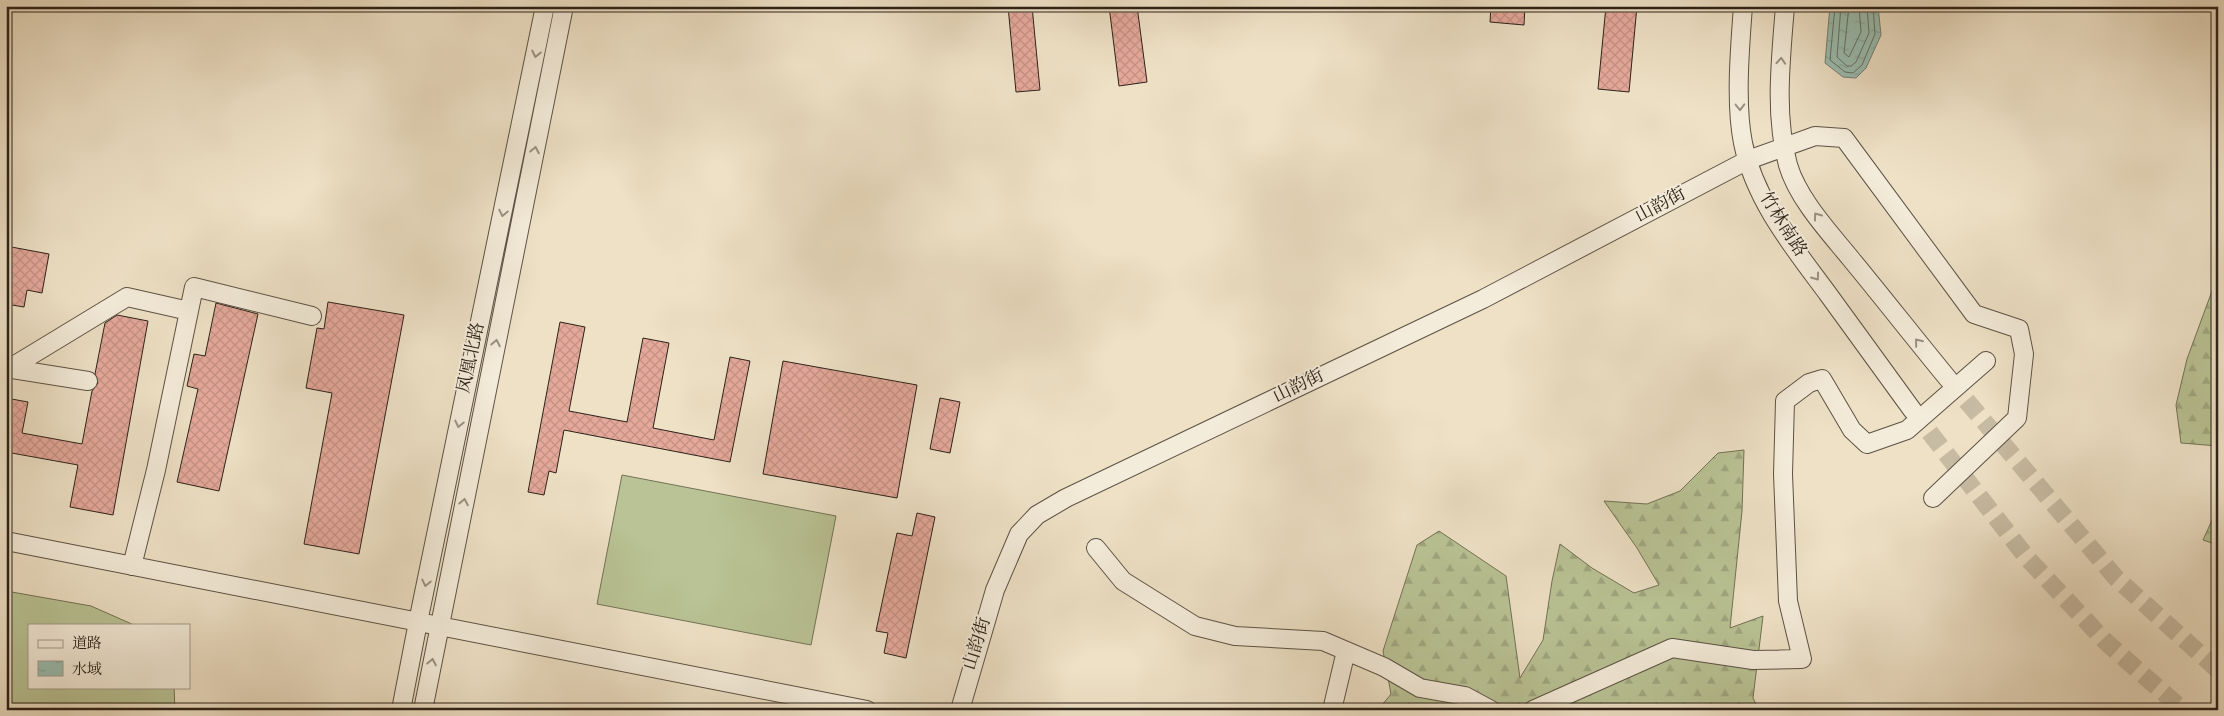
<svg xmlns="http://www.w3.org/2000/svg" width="2224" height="716" viewBox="0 0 2224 716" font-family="'Sorts Mill Goudy','Noto Serif SC',serif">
<defs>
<pattern id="forest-firs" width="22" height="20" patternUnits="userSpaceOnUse" patternTransform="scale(1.25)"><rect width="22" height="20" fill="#b9c395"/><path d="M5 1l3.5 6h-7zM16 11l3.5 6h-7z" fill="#9fa780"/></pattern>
<pattern id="water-ripples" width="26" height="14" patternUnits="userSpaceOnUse" patternTransform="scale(1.25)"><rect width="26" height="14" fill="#9abeb2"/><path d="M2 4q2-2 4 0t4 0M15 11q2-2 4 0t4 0" fill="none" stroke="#85a398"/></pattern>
<pattern id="building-cross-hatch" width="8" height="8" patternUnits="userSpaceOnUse" patternTransform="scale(1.25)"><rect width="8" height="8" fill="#e5a99b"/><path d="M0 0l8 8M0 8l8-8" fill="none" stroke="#c59185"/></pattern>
</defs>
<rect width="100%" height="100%" fill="#eee1c6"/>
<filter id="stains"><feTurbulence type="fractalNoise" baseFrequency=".004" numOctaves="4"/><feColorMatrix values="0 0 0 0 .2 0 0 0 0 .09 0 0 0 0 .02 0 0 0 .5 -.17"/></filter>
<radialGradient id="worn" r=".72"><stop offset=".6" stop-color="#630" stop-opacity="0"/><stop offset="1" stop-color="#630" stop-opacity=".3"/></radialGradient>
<path fill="url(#forest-firs)" stroke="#727256" d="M2218,287v159l-37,-3 -5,-38 11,-46 25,-68z
M1744,450l-2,61 -12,117 33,-12 -10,82 6,12h-381l13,-16 -8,-43 34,-106 22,-14 67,45 14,102 23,-38 9,-59 8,-37 32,24 42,25 25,-8 -22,-37 -33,-47 43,3 33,-13 38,-38z
M2218,507v38l-15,-5z"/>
<path fill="#b9c395" stroke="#727256" d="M622,475l214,41 -25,129 -214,-41z
M6,591l85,15 43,19h-105v62h145l1,23h-169z"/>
<path fill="url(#water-ripples)" stroke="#6e8074" d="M1830,6h48l3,29 -15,33 -10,10 -13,-1 -18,-14z"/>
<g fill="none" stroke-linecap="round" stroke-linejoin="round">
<path stroke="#637065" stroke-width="1" d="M1835,6l-5,54 15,12 8,1 9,-8 13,-31 -2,-28
M1841,6l-4,51 10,9h4l5,-4 13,-29 -2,-27
M1849,6l-5,47 5,4 12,-25 -2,-26"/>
</g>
<path fill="url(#building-cross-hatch)" stroke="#2c2218" d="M1008,6h24l8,84 -24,2z
M1109,6h28l10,76 -28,4z
M1491,6h34l-1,19 -34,-3z
M1606,6h31l-8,86 -31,-3z
M6,246l43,8 -7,39 -15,-3 -3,17 -18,-3z
M328,302l76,13 -45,239 -55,-10 28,-151 -26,-5 11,-60 7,1z
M216,303l42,11 -39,177 -42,-9 21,-93 -11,-3 7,-32 11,2z
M117,315l31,6 -35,194 -43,-8 8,-42 -72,-13v-54l22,4 -6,31 60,11 10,-53 6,-8 -3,-9 10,-51z
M560,322l25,5 -16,84 58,11 16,-84 26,5 -16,85 61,12 16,-83 20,4 -20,101 -166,-32 -8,43 -7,-2 -5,24 -16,-3z
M783,361l134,24 -20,113 -134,-24z
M940,398l20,4 -10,51 -20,-4z
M917,513l18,4 -29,141 -22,-5 4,-20 -12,-2 21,-98 15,3z"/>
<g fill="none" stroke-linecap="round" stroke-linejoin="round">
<path stroke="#c7bba3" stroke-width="18" stroke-dasharray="18 9" stroke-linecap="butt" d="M1949,380l167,198 102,92
M1913,411l115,148 78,83 77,68"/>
<g stroke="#5c5244" stroke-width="20">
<path id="minor" d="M1743,6c-3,41 -8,97 0,137 12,58 51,105 85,151 28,39 57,78 85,117
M1785,6c-4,52 -11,108 3,159 10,34 41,67 63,94 33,40 65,81 98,121
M6,368l82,13
M10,368l117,-71 62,14
M6,541l861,169
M1096,548l27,33 72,45 40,10 88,5 61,26 36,21 45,8 26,14
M132,566l24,-96 38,-183 118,29
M401,710l17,-88 127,-616
M423,710l141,-704
M960,710l35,-120 24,-56 18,-19 29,-17 417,-199 265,-139 67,-24 29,2 130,176 45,15 5,25 -7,64 -84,80
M1332,710l14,-59
M1533,710l139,-62 81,12 49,-1 -14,-58 -5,-127 2,-73 24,-18 13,-4 30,51 15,14 40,-14 79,-69"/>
</g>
<use href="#minor" stroke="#f4ecda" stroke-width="18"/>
</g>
<defs><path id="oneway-chevron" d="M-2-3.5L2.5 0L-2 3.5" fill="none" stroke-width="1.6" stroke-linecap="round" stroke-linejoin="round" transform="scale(1.25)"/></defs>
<g stroke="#9a9183">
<use href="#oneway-chevron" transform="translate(536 54) rotate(102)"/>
<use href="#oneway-chevron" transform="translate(1781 61) rotate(-86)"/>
<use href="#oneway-chevron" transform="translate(1740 107) rotate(89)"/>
<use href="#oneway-chevron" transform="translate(535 150) rotate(-79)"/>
<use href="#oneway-chevron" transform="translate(503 213) rotate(102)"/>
<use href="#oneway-chevron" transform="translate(1817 216) rotate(-126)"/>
<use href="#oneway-chevron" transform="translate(1816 277) rotate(54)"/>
<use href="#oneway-chevron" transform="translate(1918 342) rotate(-129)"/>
<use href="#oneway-chevron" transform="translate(496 343) rotate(-79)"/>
<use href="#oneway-chevron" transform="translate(459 424) rotate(102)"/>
<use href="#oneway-chevron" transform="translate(464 502) rotate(-79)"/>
<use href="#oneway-chevron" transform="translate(426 583) rotate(102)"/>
<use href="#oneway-chevron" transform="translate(432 662) rotate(-79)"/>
</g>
<g text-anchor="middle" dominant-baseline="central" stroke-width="4" stroke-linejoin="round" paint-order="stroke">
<g font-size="18" fill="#2c2218" stroke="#f4ecda">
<text transform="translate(1661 206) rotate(-28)">山韵街</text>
<text transform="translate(1782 225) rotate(58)">竹林南路</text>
<text transform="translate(472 358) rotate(-78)">凤凰北路</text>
<text transform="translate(1299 387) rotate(-26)">山韵街</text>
<text transform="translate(978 644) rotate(-73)">山韵街</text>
</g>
</g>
<rect width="2224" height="716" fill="none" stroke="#eee1c6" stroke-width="25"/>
<rect x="8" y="8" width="2209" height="701" fill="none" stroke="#2c2218" stroke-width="2.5"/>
<rect x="12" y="12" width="2199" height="691" fill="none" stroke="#2c2218"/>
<rect x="28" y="624" width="162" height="65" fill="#f4ecda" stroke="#a49b8c"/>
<rect x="38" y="640" width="25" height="8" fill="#f4ecda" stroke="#a49b8c"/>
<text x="72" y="648" font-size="15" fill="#2c2218">道路</text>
<rect x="38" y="661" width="25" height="15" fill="url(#water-ripples)" stroke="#a49b8c"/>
<text x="72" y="674" font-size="15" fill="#2c2218">水域</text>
<rect width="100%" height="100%" filter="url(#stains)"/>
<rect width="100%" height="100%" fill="url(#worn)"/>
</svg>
